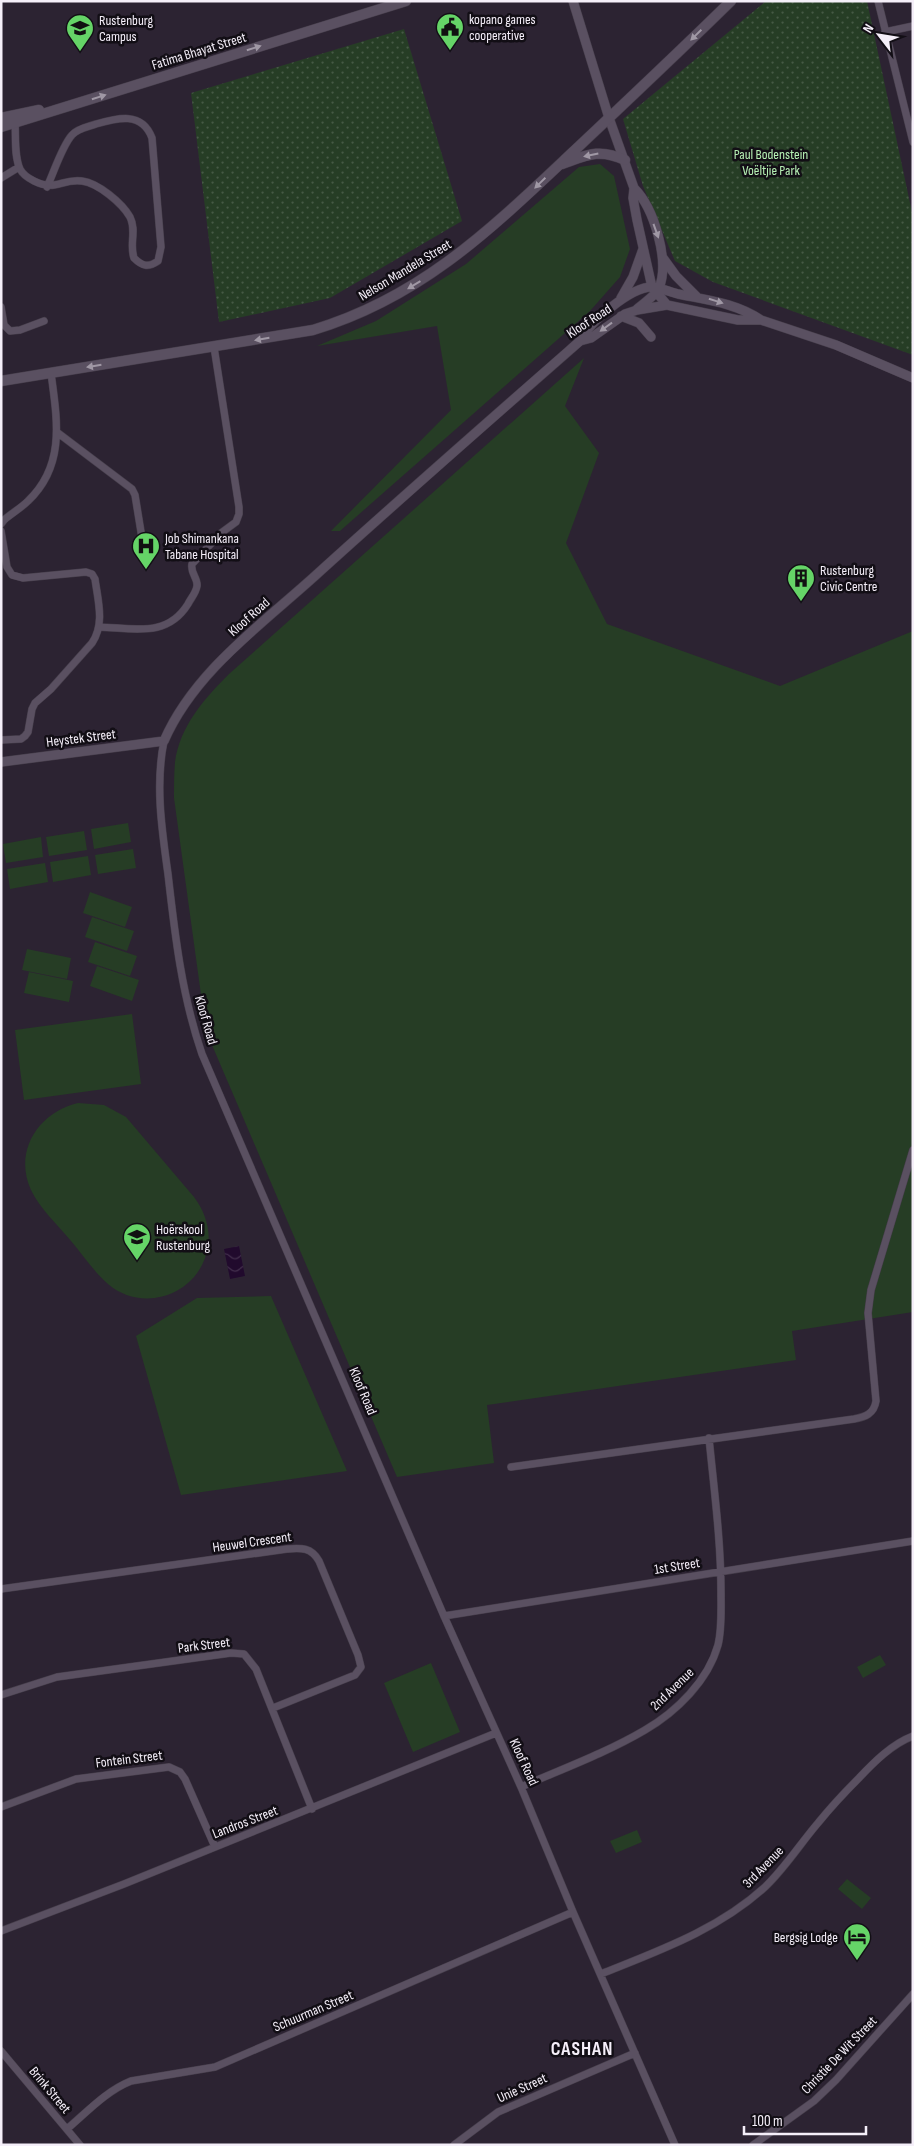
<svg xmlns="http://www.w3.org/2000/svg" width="914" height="2146" viewBox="0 0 914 2146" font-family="'Sofia Sans Condensed',sans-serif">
<defs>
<pattern id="park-dots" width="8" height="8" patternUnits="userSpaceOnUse" patternTransform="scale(1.25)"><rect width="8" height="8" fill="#263d25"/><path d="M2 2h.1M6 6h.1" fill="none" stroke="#465945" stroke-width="1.8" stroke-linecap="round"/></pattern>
<pattern id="water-waves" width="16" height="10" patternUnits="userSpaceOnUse" patternTransform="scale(1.25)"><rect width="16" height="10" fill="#210a2d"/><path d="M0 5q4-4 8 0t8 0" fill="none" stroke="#422e4c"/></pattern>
</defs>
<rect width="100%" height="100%" fill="#2c2332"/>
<path fill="#263d25" d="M600,164l14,12 16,73 -10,28 -30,34 -250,220h-9l120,-121 -14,-84 -120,20 59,-25 90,-57 113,-97z
M584,358l-19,48 34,47 -33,90 41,81 173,62 133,-55v681l-121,19 4,29 -309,45 7,58 -97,14 -191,-446 -32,-233c0,-12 0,-24 1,-36 5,-36 29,-63 54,-88z
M128,823l3,19 -37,7 -3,-20z
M84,831l3,19 -38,6 -3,-19z
M41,837l2,20 -37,6 -3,-19z
M133,849l3,19 -38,6 -3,-19z
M88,856l3,19 -38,7 -3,-20z
M45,863l3,19 -38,7 -3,-20z
M90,892l42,15 -7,20 -42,-14z
M92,917l42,14 -7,20 -42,-14z
M95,942l42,14 -7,20 -42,-14z
M27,949l44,9 -4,21 -45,-9z
M97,966l42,14 -7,21 -42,-15z
M29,972l44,9 -4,21 -45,-9z
M132,1014l9,70 -117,16 -9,-70z
M78,1103l26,2 22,12 68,80c15,20 20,45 8,68 -17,34 -64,45 -94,19 -14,-12 -25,-29 -37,-43 -13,-16 -31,-32 -40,-51 -18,-39 8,-78 47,-87z
M271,1296l76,175 -166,24 -45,-159 61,-38z
M880,1655l6,10 -23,13 -6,-11z
M431,1663l29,69 -47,20 -29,-69z
M637,1830l5,12 -26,11 -6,-12z
M847,1879l24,19 -9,11 -24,-20z"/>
<path fill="url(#park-dots)" d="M766,1h101l46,216v138l-200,-73 -38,-21 -32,-75 -20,-67z
M404,29l58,192 -132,77 -111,24 -28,-229z"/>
<path fill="url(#water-waves)" d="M239,1246l6,30 -15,3 -6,-30z"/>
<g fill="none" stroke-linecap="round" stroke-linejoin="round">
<g stroke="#463e4b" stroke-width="8">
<path id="minor" d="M878,1l35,141
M885,32l28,-6
M15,123c1,14 -1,33 5,46 3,6 8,9 14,12 22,11 28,-3 48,0 16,2 40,22 48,36 7,14 -1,27 4,41 8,8 14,10 24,3l3,-14 -9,-109c-10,-27 -35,-20 -56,-14 -8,3 -18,4 -24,11 -10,11 -18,37 -25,52
M1,178l18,-11
M1,307l3,18 6,6 10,-1 24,-9
M58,433l74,56 3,6 7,43
M1,524l3,-4c8,-7 17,-12 24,-19 38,-36 29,-82 23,-128
M1,531l6,36 5,8 11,3 63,-6 6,2 3,5c3,22 10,45 -3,64l-41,46 -16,14 -3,6 -4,23 -3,4 -4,3 -20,1
M99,627c35,1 68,11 89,-23 3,-6 8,-11 9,-18 1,-8 -7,-13 -5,-22l29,-31 15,-11 3,-8v-7l-25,-160
M164,741c-9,44 -2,90 4,133 7,62 14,122 34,180l242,562 77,171 52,125 102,233
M511,1467l343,-48c11,-2 20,-5 22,-18l-8,-88 3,-23 42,-140
M1,1589l286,-40c14,-1 24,-2 32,12l39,94 3,12 -6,8 -82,33
M444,1616l469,-75
M1,1695l56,-18 174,-24 13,1 12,15 56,140
M521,1787c41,-18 85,-34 124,-57 31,-18 63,-49 73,-85 4,-16 3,-35 3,-52 0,-52 -7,-104 -12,-155
M1,1807l75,-28 93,-12 11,5 5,7 30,68
M1,1931l123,-47 372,-151
M601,1974c57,-23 117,-44 164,-87 20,-19 35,-43 53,-64 13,-16 27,-31 41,-45 15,-16 33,-34 54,-42
M1,2051l79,94
M67,2129c20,-17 39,-38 64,-48l84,-14 358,-155
M454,2145l44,-33 137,-59
M753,2145l61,-44 22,-21 77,-86"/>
</g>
<g stroke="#463e4b" stroke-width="10">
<path id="tertiary" d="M573,1l36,117 25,70c20,20 36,73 25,100 -3,7 -16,16 -22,21
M634,188l-1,10 4,22 15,67 15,18
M663,258l13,18 21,21
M621,298l12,-21 10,-28
M621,316l18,7 12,14
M580,341c9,-18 50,-54 72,-54 7,0 18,5 26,7 29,6 58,9 83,26
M1,762l163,-21c30,-69 97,-116 152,-166 87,-79 175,-156 264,-234l11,-3 34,-24 12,-4 30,-5 71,15h23l75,25 77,33"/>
</g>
<g stroke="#463e4b" stroke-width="11">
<path id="secondary" d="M1,118l38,-8
M1,127l405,-126
M562,164c25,-9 37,-16 63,-4
M1,381l312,-51c110,-33 180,-103 262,-180 52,-49 105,-99 156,-149"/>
</g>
<use href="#minor" stroke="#5a5061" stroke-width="7"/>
<use href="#tertiary" stroke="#5a5061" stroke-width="9"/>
<use href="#secondary" stroke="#5a5061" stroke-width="10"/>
</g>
<defs><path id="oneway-solid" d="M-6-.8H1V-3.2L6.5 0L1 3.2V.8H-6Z" transform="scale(1.25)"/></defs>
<g fill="#a098a5">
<use href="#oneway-solid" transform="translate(696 35) rotate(136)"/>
<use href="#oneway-solid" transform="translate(254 48) rotate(-17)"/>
<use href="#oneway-solid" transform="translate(99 97) rotate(-18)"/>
<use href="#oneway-solid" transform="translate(591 155) rotate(168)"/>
<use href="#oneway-solid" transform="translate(540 183) rotate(136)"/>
<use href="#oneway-solid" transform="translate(656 231) rotate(70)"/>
<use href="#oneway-solid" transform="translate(414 285) rotate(149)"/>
<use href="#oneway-solid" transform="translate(716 301) rotate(18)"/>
<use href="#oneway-solid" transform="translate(606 327) rotate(144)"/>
<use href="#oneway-solid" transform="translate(262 339) rotate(170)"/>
<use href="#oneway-solid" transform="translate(94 366) rotate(171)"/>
</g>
<defs>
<g id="civic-pin" transform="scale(1.4375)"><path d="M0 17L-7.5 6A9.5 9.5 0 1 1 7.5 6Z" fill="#65d467" stroke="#120e15"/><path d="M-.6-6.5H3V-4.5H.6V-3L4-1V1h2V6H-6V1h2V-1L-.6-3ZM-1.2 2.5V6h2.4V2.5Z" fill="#111"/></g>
<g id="university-pin" transform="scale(1.4375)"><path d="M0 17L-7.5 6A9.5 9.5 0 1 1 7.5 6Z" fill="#65d467" stroke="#120e15"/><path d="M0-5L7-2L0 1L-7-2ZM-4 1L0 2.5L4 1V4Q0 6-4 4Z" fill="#111"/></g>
<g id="hospital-pin" transform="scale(1.4375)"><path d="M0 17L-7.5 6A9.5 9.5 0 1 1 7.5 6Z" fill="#65d467" stroke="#120e15"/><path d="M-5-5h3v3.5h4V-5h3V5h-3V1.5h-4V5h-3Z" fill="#111"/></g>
<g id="building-pin" transform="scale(1.4375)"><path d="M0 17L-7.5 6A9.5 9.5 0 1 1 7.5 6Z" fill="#65d467" stroke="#120e15"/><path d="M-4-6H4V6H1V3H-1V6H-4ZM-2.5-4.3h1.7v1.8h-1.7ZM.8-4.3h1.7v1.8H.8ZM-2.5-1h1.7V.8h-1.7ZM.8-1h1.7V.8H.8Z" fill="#111"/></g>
<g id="hotel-pin" transform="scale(1.4375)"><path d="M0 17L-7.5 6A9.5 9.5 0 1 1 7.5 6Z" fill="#65d467" stroke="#120e15"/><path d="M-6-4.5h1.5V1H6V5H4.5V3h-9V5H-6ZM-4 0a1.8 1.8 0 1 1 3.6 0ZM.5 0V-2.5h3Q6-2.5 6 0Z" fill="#111"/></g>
</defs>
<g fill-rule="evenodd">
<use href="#civic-pin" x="450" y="27"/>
<use href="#university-pin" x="80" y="28"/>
<use href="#hospital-pin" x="146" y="546"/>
<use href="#building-pin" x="801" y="578"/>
<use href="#university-pin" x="137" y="1237"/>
<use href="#hotel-pin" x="857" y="1937"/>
</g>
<g text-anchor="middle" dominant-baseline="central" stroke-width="5" stroke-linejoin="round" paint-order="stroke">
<g font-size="14" fill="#f5eff9" stroke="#120e15" text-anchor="start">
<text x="469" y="19">kopano games<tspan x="469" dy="16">cooperative</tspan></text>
<text x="99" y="20">Rustenburg<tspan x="99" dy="16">Campus</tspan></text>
<text x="165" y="538">Job Shimankana<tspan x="165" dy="16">Tabane Hospital</tspan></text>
<text x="820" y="570">Rustenburg<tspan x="820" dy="16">Civic Centre</tspan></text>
<text x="156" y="1229">Hoërskool<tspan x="156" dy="16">Rustenburg</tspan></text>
<text x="838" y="1937" text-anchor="end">Bergsig Lodge</text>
</g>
<g font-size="14" fill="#f5eff9" stroke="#120e15">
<text transform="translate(199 51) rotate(-17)">Fatima Bhayat Street</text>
<text transform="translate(405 270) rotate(-31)">Nelson Mandela Street</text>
<text transform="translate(589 321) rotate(-33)">Kloof Road</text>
<text transform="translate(249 617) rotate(-42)">Kloof Road</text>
<text transform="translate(81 738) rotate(-7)">Heystek Street</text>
<text transform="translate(206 1020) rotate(74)">Kloof Road</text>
<text transform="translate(363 1391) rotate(67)">Kloof Road</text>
<text transform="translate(252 1542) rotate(-8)">Heuwel Crescent</text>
<text transform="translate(677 1566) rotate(-9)">1st Street</text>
<text transform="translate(204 1645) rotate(-7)">Park Street</text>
<text transform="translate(672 1689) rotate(-44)">2nd Avenue</text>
<text transform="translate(129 1759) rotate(-7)">Fontein Street</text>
<text transform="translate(524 1762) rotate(65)">Kloof Road</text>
<text transform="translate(245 1822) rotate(-21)">Landros Street</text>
<text transform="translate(763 1867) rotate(-46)">3rd Avenue</text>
<text transform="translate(313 2011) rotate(-23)">Schuurman Street</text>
<text transform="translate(839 2055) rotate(-46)">Christie De Wit Street</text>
<text transform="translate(522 2088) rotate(-24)">Unie Street</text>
<text transform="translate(50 2090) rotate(50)">Brink Street</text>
</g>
<g font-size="14" fill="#b7f1b5" stroke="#120e15">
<text x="771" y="154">Paul Bodenstein<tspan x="771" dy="16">Voëltjie Park</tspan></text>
</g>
<g font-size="19" font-weight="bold" letter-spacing="1" fill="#f5eff9" stroke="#120e15">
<text x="582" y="2049">CASHAN</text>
</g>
</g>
<rect width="914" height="2146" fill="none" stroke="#f5eff9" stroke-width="5"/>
<g transform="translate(879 35) rotate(301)" stroke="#120e15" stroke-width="4" paint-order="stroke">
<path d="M0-4L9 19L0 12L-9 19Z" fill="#f5eff9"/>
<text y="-8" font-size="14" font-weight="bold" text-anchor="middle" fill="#f5eff9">N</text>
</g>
<path d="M744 2126v8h122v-8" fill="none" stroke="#f5eff9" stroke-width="2.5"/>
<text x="752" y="2126" font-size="15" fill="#f5eff9" stroke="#120e15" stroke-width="4" paint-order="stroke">100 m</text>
</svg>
